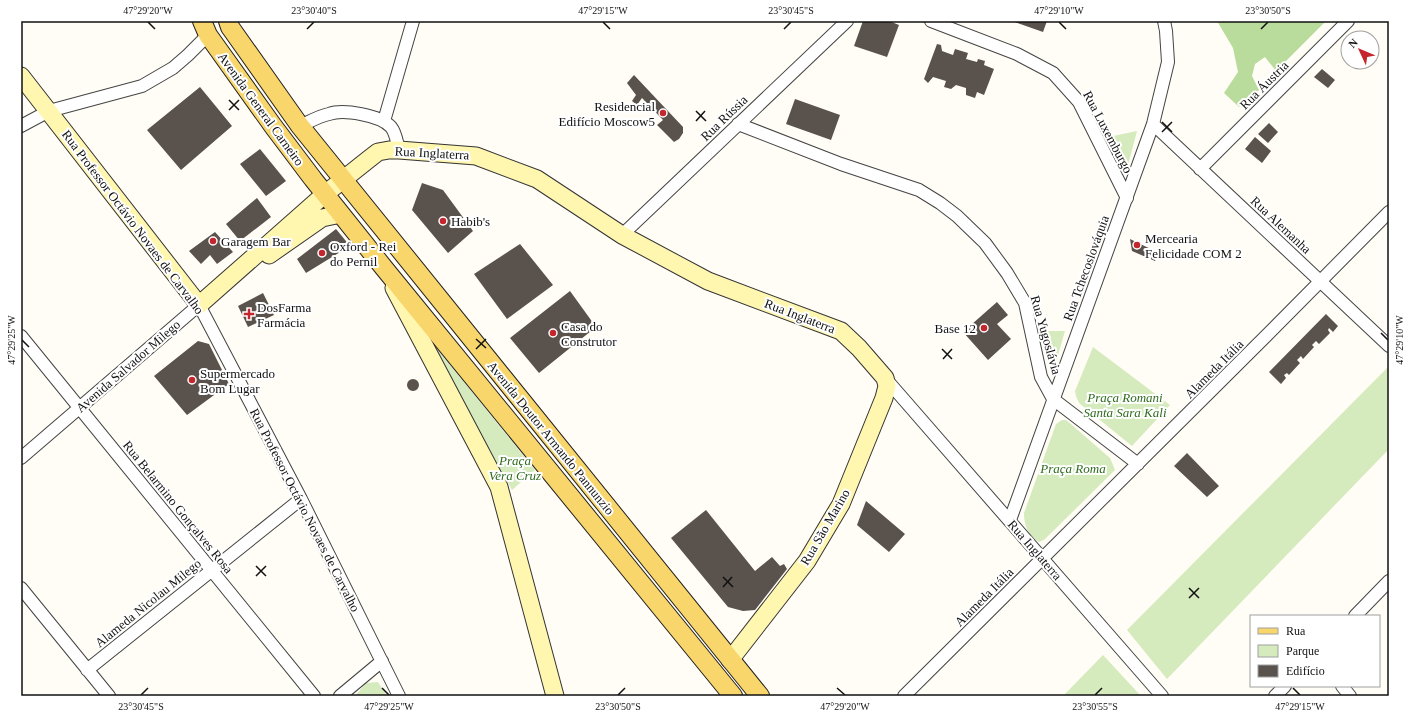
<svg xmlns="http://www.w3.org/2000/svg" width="1410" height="717" viewBox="0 0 1410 717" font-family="Georgia,serif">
<rect width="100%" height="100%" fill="#fffdf5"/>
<path fill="#d5ebbd" d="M1137,131l-10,38 -14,-33z
M1039,331h26l-13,45z
M429,339l106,131 -23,20z
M1093,347l77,58 -38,41 -53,-43 -3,-7 -1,-5z
M1389,366v83l-222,230 -40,-49z
M1062,420h4l6,5 38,33 5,12 -71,70 -5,2c-11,-7 -15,-16 -15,-29l32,-89z
M1103,655l38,41h-78z
M378,682l9,14h-32l11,-13z"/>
<path fill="#b9dc9c" d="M1217,21h109l-50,50 -11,-14 -10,7 -3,12 7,14 -20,17 -15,-14 14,-21 -5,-24z"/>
<path fill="#5a524d" d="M863,21h26l10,4 -12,32 -33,-11z
M1012,21h35l-4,11z
M937,44l4,1 1,6 11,4 2,-6 13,4 -2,6 11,3 1,-3 7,2 -1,4 10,4 -10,26 -7,-3 -2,6 -9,-3v-7l-10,-3 -5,4 -7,-2 2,-6 -13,-4 -5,6 -4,-4z
M1322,69l13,11 -7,8 -14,-11z
M634,75l49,52v6l-4,6 -5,3 -17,-17 6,-5 -21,-22 -5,7 -5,-4 4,-6 -9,-12z
M200,87l32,39 -51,44 -34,-40z
M795,99l45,16 -9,25 -45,-16z
M1269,123l9,9 -10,11 -10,-9z
M1255,137l16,14 -9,12 -17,-14z
M260,149l26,32 -20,15 -26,-32z
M422,183l21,7 30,41 -25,22 -36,-43z
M257,198l14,19 -31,24 -14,-17z
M336,229l14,17 -44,27 -9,-14z
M215,232l18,20 -16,12 -7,-9 -9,9 -12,-13z
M1130,239l29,14 -4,8 -23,-10z
M520,244l33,41 -46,34 -33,-45z
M570,291l26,36 -57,46 -29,-35z
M263,293l11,22 -26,12 -10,-21z
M997,302l11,13 -11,9 14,15 -23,21 -25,-28z
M1326,314l12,12 -5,6 -4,-4 -1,2 2,3 -11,11 -3,-3 -4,4 2,2 -11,12 -2,-3 -4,4 3,3 -11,12 -2,-2 -3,2 2,3 -5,6 -12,-12z
M198,341l11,3 20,40 -42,31 -33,-39z
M407 385a6 6 0 1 1 12 0a6 6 0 1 1-12 0Z
M1187,453l32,33 -12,11 -33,-31z
M866,501l39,33 -16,18 -32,-27z
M706,510l49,61 17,-14 8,9 4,-2 3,5 -32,41 -12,1 -15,-4 -57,-69z"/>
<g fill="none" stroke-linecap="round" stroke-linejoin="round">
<g stroke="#444" stroke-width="14">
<path id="street" d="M931,21l86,33 36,19 26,29 48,96
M384,121l29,-100
M738,124l103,40 78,26 21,13 17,13 28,27 22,30 18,30 16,74 12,22 85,65
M1153,124l236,222
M21,126l28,-15 93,-25 31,-18 15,-13 20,-20
M300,126c9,-4 19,-10 29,-12 14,-5 51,1 62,13 5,6 6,16 8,23
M1200,169l148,-148
M622,235l225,-214
M21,336l293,360
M885,378l277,318
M21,458l178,-153 102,194 98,197
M1010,520l143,-396 15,-62 -2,-31 -2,-10
M21,588l88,108
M1355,616l34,-35
M87,670l214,-171
M1342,686l8,10
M340,696l42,-35
M904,696l364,-362 121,-122
M1275,696l10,-10"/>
</g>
<g stroke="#333" stroke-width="19">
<path id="secondary" d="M21,76l178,229
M269,255l53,-37 19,-4
M394,288l105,199 56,209
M199,305l126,-111 44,-35 9,-7 11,-2h10l77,6 61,23 85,56 86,46 133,50 18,17 26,30 2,8 -3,12 -43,106 -34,57 -77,99"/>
</g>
<g stroke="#222" stroke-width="20">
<path id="primary" d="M202,21l6,14 65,91 40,53 71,89 349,428
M228,21l2,6 70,99 460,570"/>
</g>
<use href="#street" stroke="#fff" stroke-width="12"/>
<use href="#secondary" stroke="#fff6b0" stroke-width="17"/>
<use href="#primary" stroke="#f9d66b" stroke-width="18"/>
</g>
<path fill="none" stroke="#111" stroke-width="1.5" d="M148,22l7,7M603,22l7,7M1059,22l7,7M307,29l7,-7M784,29l7,-7M1261,29l7,-7M229,100l10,10M229,110l10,-10M696,111l10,10M696,121l9,-10M1162,122l10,10M1162,132l10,-10M1381,333l7,7M476,339l10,9M22,340l7,7M476,349l10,-10M942,349l10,10M943,359l9,-10M256,566l10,10M256,576l10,-10M723,577l10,10M723,587l9,-10M1189,588l10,10M1189,598l10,-10M382,688l7,7M837,688l8,7M1293,688l7,7M141,695l7,-7M618,695l7,-7M1095,695l7,-7"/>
<g fill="#c4262e" stroke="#fff" stroke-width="1.5">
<circle cx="663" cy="113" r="4"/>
<circle cx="443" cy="221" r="4"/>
<circle cx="213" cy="241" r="4"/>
<circle cx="1137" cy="245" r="4"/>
<circle cx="322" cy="253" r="4"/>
<path d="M247 308h4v4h4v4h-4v4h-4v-4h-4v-4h4z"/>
<circle cx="984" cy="328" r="4"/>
<circle cx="553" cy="333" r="4"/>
<circle cx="192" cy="380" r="4"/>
</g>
<g text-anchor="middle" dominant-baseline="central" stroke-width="4" stroke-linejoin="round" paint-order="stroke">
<g font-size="13" fill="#111" stroke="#fff">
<text transform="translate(1264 85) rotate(-45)">Rua Áustria</text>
<text transform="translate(261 109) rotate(54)">Avenida General Carneiro</text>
<text transform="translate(724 118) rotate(-44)">Rua Rússia</text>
<text transform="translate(1108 132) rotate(62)">Rua Luxemburgo</text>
<text transform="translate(432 153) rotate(3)">Rua Inglaterra</text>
<text transform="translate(133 222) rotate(53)">Rua Professor Octávio Novaes de Carvalho</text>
<text transform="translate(1281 225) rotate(43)">Rua Alemanha</text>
<text transform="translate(1086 268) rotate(-70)">Rua Tchecoslováquia</text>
<text transform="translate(800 316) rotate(21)">Rua Inglaterra</text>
<text transform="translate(1046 335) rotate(74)">Rua Yugoslávia</text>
<text transform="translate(128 366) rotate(-41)">Avenida Salvador Milego</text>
<text transform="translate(1214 369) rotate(-45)">Alameda Itália</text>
<text transform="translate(551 438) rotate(51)">Avenida Doutor Armando Pannunzio</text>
<text transform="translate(178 507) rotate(51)">Rua Belarmino Gonçalves Rosa</text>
<text transform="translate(305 510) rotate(63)">Rua Professor Octávio Novaes de Carvalho</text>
<text transform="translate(825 527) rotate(-60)">Rua São Marino</text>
<text transform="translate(1035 550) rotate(49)">Rua Inglaterra</text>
<text transform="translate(984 597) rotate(-45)">Alameda Itália</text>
<text transform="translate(148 603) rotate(-39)">Alameda Nicolau Milego</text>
</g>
<g font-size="13" fill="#111" stroke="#fff" text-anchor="start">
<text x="655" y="106" text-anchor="end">Residencial<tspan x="655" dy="15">Edifício Moscow5</tspan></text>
<text x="451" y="221">Habib's</text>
<text x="1145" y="238">Mercearia<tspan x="1145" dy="15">Felicidade COM 2</tspan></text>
<text x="221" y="241">Garagem Bar</text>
<text x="330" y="246">Oxford - Rei<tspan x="330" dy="15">do Pernil</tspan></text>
<text x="257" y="307">DosFarma<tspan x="257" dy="15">Farmácia</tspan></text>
<text x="561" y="326">Casa do<tspan x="561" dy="15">Construtor</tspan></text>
<text x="976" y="328" text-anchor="end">Base 12</text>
<text x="200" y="373">Supermercado<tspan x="200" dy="15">Bom Lugar</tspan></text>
</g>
<g font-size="13" font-style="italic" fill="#2f6b1f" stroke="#fff">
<text x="1125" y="397">Praça Romani<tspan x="1125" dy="15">Santa Sara Kali</tspan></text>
<text x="515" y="460">Praça<tspan x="515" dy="15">Vera Cruz</tspan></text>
<text x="1073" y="468">Praça Roma</text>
</g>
</g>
<rect width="1410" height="717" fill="none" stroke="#ffffff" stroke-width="44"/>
<rect x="1250" y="615" width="130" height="72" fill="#ffffff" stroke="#a0a0a0"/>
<rect x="1258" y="628" width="20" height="6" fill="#f9d66b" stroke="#a0a0a0"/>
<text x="1286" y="635" font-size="12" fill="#111111">Rua</text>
<rect x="1258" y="645" width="20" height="12" fill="#d5ebbd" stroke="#a0a0a0"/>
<text x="1286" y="655" font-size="12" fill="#111111">Parque</text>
<rect x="1258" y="665" width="20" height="12" fill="#5a524d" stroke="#a0a0a0"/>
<text x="1286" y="675" font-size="12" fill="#111111">Edifício</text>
<g transform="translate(1360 50) rotate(314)"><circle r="19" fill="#ffffff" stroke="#a0a0a0"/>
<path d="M0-3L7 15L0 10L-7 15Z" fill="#c4262e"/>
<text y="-6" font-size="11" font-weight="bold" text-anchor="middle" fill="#111111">N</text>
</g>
<rect x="22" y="22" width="1366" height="673" fill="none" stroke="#111" stroke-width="1.5"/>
<g font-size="10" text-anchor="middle" fill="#111">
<text x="148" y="14">47°29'20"W</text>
<text x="314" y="14">23°30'40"S</text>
<text x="603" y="14">47°29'15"W</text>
<text x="791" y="14">23°30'45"S</text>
<text x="1059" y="14">47°29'10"W</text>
<text x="1268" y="14">23°30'50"S</text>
<text transform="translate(1399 340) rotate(-90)" y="4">47°29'10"W</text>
<text transform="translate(11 340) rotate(-90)" y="4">47°29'25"W</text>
<text x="141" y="710">23°30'45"S</text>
<text x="389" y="710">47°29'25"W</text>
<text x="618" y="710">23°30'50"S</text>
<text x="845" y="710">47°29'20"W</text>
<text x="1095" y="710">23°30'55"S</text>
<text x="1300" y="710">47°29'15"W</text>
</g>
</svg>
